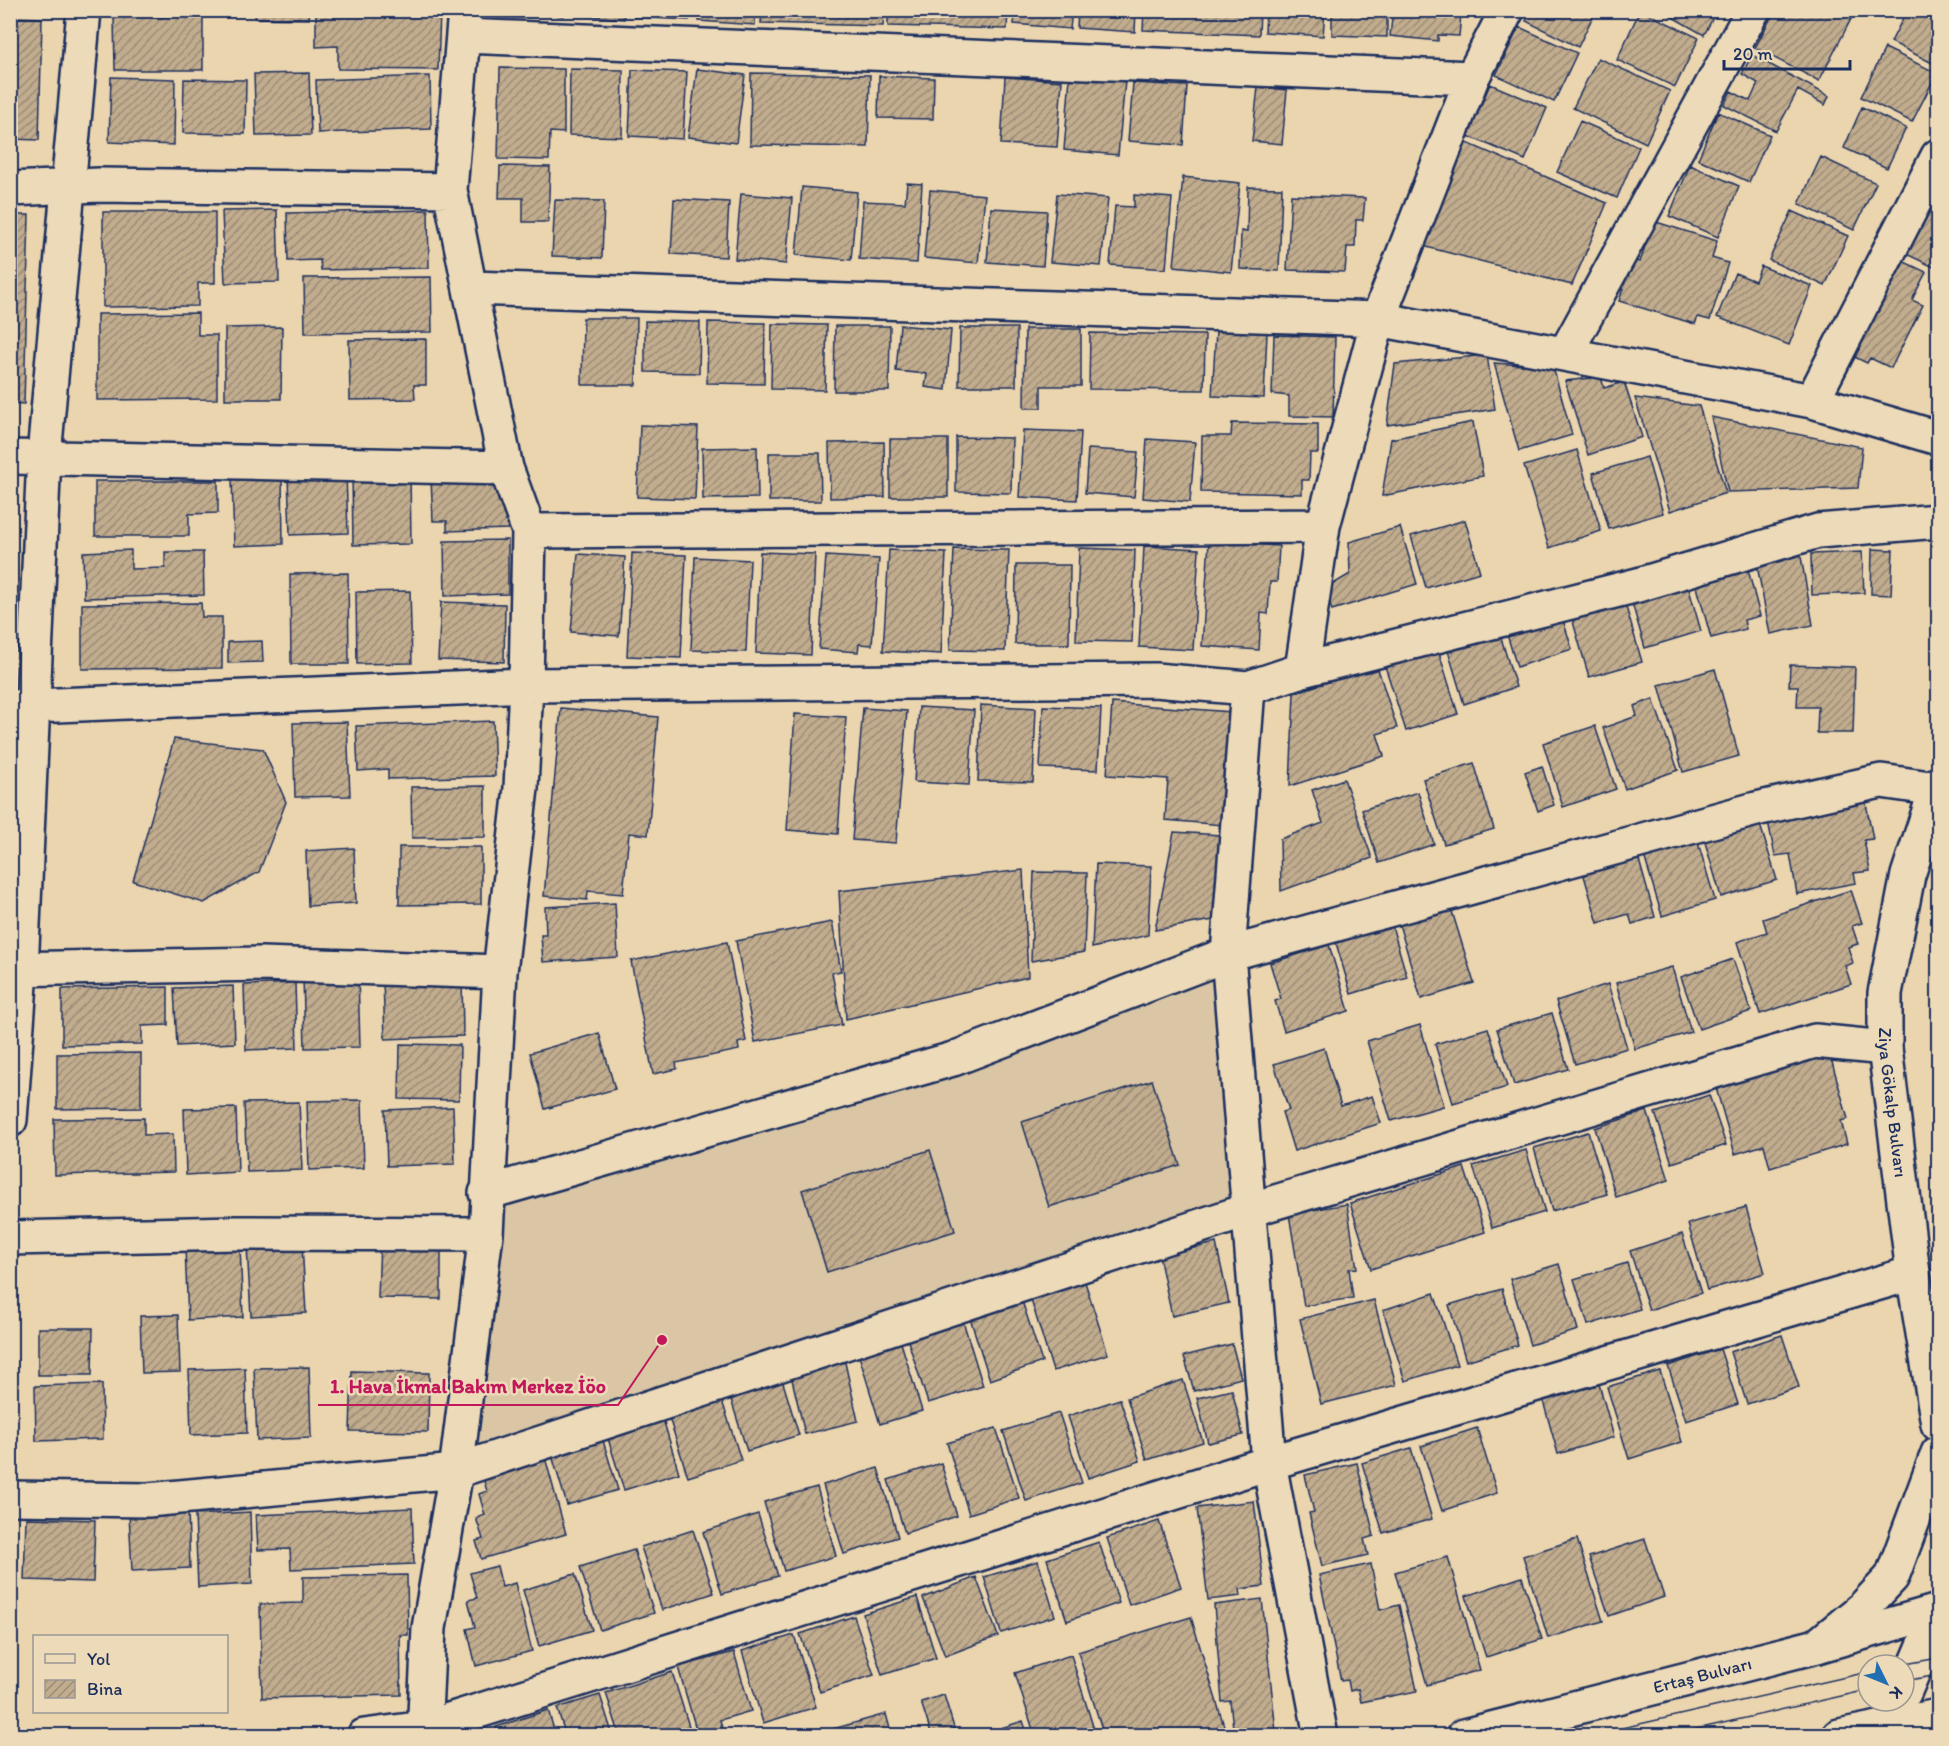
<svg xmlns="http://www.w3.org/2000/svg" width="1949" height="1746" viewBox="0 0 1949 1746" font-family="Itim,sans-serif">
<defs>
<pattern id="building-hatch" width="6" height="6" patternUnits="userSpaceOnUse" patternTransform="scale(1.5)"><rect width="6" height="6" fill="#c1ac8e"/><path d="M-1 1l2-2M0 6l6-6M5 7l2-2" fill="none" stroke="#9c8c77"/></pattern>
</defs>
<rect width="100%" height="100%" fill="#ebd5af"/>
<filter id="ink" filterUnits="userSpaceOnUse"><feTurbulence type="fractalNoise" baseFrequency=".0167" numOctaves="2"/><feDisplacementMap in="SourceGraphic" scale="12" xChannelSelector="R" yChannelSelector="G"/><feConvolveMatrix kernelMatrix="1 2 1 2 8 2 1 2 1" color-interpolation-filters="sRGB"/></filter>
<g filter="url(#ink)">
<path fill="#dac6a4" d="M1228,954l21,256 -793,261 30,-278z"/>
<path fill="url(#building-hatch)" stroke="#1b2f5e" stroke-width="1.5" d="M255,10h55l-1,9 -54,-1z
M316,10h124l-2,60 -100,-1v-23l-22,1z
M507,10h57l-1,6z
M571,10h53v9l-53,-5z
M635,10h54v10l-55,-3z
M699,10h57l-1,15 -56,-4z
M762,10h122l-1,16 -122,-3z
M888,10h120l-1,19 -119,-3z
M1015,10h57l-2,19 -56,-5z
M1078,10h58l-1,22 -58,-4z
M1144,10h116l-1,25 -116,-5z
M1266,10h59l-2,26 -58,-4z
M1332,10h55v27l-55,-2z
M1393,10h75v5l-7,-1 -2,22 -21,-1v6l-48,-5z
M1531,10h65l-18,37 -52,-26z
M1640,10l59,28 -24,49 -58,-27z
M1660,10h57l-13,25z
M1775,10h64l13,7 -33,64 -64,-33z
M1907,10h31v56l-47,-24z
M203,16v54h-88l-1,-53z
M10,17l32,1 -3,122 -29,-1z
M1519,27l58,26 -23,49 -58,-27z
M1885,48l52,25 -25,49 -51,-25z
M1752,55l77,41 -4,9 -27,-15 -22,41 -52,-26 7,-14 19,10 8,-18 -16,-9z
M1598,58l72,33 -24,52 -73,-35z
M500,68l64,1v64l-14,-1 -1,28 -51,-1z
M570,69l53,1 -1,67 -53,-2z
M697,69l48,6 -9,68 -48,-6z
M632,70l55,2 -4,67 -54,-3z
M309,73l2,62 -55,1 -2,-62z
M751,73l119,2 -2,72 -118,-2z
M430,76l1,53 -113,4 -2,-53z
M879,76l55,2 -1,41 -55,-1z
M111,77l64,2 -1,66 -65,-3z
M1005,77l57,4 -5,66 -56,-3z
M1070,77l55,4 -7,74 -54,-5z
M184,79l62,1 -1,54 -62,-1z
M1133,83l54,3 -4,59 -55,-4z
M1490,84l57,24 -22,52 -57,-24z
M1258,87l29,3 -5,54 -30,-3z
M1862,107l44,21 -19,40 -43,-20z
M1718,112l52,23 -21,47 -51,-23z
M1580,121l59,26 -22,51 -60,-26z
M1460,140l147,63 -35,82 -157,-41z
M1821,157l55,26 -22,47 -55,-26z
M1690,165l49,21 -21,51 -49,-21z
M500,166l50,1 -2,55h-25v-24h-24z
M1183,177l57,6 -9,89 -57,-6z
M907,183l15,1 -5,79 -58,-4 4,-58 42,2z
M802,187l55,5 -6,68 -55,-5z
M1248,187l34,1 -3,83 -39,-2 1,-38 6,1z
M930,190l55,5 -7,68 -54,-5z
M741,194l51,4 -6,66 -51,-5z
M1057,194l51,4 -7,68 -51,-4z
M1134,195l38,3 -6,71 -56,-4 5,-59 19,1z
M1291,195l74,3 -2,22h-7l-1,27h-8l-2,25 -58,-2z
M674,199l55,3 -3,55 -55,-3z
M555,200l49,1 -2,57 -50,-2z
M1925,202l13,6v61l-36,-17z
M991,208l56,3 -4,55 -56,-4z
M277,210l2,72 -54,1 -3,-72z
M428,210l1,58 -108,2 -1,-10 -32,1 -1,-48z
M1792,211l56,25 -23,50 -56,-26z
M103,212h112v71h-17v23l-95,1z
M10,215h19l-5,189 -14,-1z
M1653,221l64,20 -5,17 16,5 -18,57 -12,-3 -3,7 -76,-23 13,-41 8,2z
M1896,258l30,14 -14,28 11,5 -32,63 -21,-10 -3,5 -19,-9z
M1761,266l51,20 -23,59 -72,-28 18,-44 20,8z
M431,277l1,55 -127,1 -1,-55z
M198,313v22h19v64l-120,1v-86z
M583,318h54l-1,67h-54z
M645,321l55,1 -1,51 -54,-1z
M708,322l57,1 -1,61 -57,-1z
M772,324l55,1 -2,65 -54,-1z
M900,325l51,5 -5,60 -21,-3 2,-13 -31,-3z
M835,326h55l-1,65h-55z
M282,327l-1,72h-56v-71z
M960,328h57l-1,58h-57z
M1025,329h56v57h-40v22h-17z
M1216,331l51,2 -3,65 -52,-2z
M1090,333l115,2 -1,55 -115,-1z
M1274,335l61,2 -2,80 -44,-1v-20l-17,-2z
M426,339v46h-12l1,14 -65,1 -1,-60z
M1487,355l8,54 -108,16 8,-61z
M1494,363l59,4 19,68 -53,16z
M1601,377l3,11 20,-6 18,55 -54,18 -23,-74z
M1635,398l64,8 27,87 -56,18z
M1711,417l151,30 -4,41 -130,4z
M1473,422l10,54 -101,20 9,-57z
M1232,423l86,1v29h-8l-1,27h-7v14l-101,-2 1,-56h29z
M640,425l58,2 -3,72 -58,-2z
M1023,430l58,2 -4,68 -58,-3z
M956,437l56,1 -1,55 -55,-1z
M890,439h58v58h-58z
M1147,439l48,3 -5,60 -47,-4z
M884,442l1,55 -55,1 -1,-55z
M757,447l1,51 -55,1 -1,-51z
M1088,449l50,3 -4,45 -49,-4z
M1577,450l24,81 -52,17 -25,-82z
M769,453h51l1,48h-52z
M1647,457l16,56 -54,16 -16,-56z
M410,472l1,72 -58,1 -1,-72z
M346,473l2,60 -58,2 -2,-59z
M10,476h2l1,61h-3z
M282,476l1,68 -49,2 -2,-69z
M488,477l1,10h8l1,12 10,-1 1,31 -62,2v-10h-14l-2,-42z
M95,481h123v32l-29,1v22h-94z
M1465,520l15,52 -54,16 -15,-52z
M1400,527l17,57 -85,26 -7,-21 25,-15 -1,-32z
M508,540v54l-63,2 -1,-55z
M1209,542l70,4 -2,36h-7l-2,32 -7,-1 -2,37 -57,-4z
M1144,546l55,3 -6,101 -54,-3z
M1079,548l56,2 -3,92 -56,-1z
M954,549l55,1 -4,101 -55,-1z
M1872,549l21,1 -2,45 -20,-1z
M131,550v19l34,-1v-16h38l1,43 -120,3 -1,-46z
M889,550l57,3 -5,101 -58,-3z
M1800,551l13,74 -43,9 -14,-74z
M760,552l55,2 -4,101 -55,-2z
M1862,552l2,41 -52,2 -1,-41z
M632,553l54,2 -5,103 -54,-2z
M578,554l47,3 -6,79 -48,-4z
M826,556l53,3 -7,86 -13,-1 -1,8 -39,-3z
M695,557l55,3 -4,92 -55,-2z
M1745,558l15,58 -16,4 2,9 -35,9 -18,-66z
M1016,565h54l-1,79h-54z
M1684,572l17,59 -56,17 -17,-59z
M348,573l1,91h-58l-1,-90z
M410,591l2,72 -55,1 -1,-72z
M1622,593l20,69 -53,15 -20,-69z
M441,602l64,2 -1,58 -66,-2z
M201,603l1,14h20v51l-140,1v-65z
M1560,610l12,39 -55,18 -12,-39z
M1498,628l18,59 -52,17 -18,-60z
M262,641l1,21 -35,1v-21z
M1437,646l21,68 -52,17 -22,-68z
M1790,665l65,2 -2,66h-36l1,-26h-21l1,-21h-9z
M1377,666l20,62 -20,6 7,22 -94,30 4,-93z
M1715,669l24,87 -56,16 -24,-87z
M1653,699l25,71 -53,19 -22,-61 34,-12 -3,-10z
M1112,703l120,9 -9,113 -58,-5 3,-41 -61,-4z
M981,705l55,3 -3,74 -55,-1z
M1043,706l58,2 -3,62 -58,-2z
M919,707l55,3 -5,75 -55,-3z
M561,708l97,9 -10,118 -19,-2 -6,61 -35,-3 -1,9 -43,-4z
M863,708l44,3 -11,132 -44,-3z
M795,714l51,3 -8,117 -51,-4z
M493,721l2,55 -107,3v-10l-30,2 -2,-45z
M347,722l3,74 -55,1 -2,-74z
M1595,726l21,63 -53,18 -20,-64z
M174,739l89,10 23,53 -27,70 -55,31 -71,-22z
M1474,763l20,66 -50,15 -21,-65z
M1542,766l12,39 -16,6 -13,-39z
M1344,779l28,79 -91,33 -1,-52 43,-16 -11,-33z
M485,786v51l-73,1 -1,-51z
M1418,792l16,52 -55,19 -17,-53z
M1864,793l9,46 -9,1 6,31 -16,2 2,10 -59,11 -7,-40 -15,2 -9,-45z
M1757,815l20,65 -56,17 -19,-65z
M1174,832l46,3 -7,85 -58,10z
M1696,836l19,64 -53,16 -19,-64z
M399,847h82v57l-82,1z
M354,848l2,55 -48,3 -2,-55z
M1637,853l18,64 -23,7 -3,-10 -31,9 -16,-54z
M1096,864l55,2 -3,69 -56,13z
M1023,870l5,107 -182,42 -7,-128z
M1034,872l53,1 -3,79 -53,9z
M1851,890l11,33 -10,3 6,18 -10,3 5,16 -8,3 6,18 -91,30 -23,-72 30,-10 -4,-13z
M615,903l3,54 -75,5 -2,-27h5l-1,-28z
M1451,908l23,75 -53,16 -22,-75z
M832,922l9,49 -9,2 10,52 -87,17 -19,-101z
M1392,926l15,51 -56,17 -15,-51z
M727,942l19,99 -8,2 1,7 -63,13 1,6 -24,5 -22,-113z
M1329,945l20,66 -65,20 -9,-30 6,-2 -11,-36z
M1733,959l18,52 -52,18 -18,-52z
M1672,967l19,65 -56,17 -19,-66z
M358,975l2,72 -55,1 -2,-72z
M462,978l1,58 -78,3 -2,-59z
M295,983l2,65 -51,2 -2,-65z
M1608,984l19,64 -52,16 -19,-63z
M233,986l2,57 -58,3 -3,-58z
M168,987v38l-26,1v18l-80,1v-56z
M1552,1013l16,56 -54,16 -17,-56z
M1420,1025l24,81 -53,15 -24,-80z
M1488,1028l19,59 -54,16 -18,-59z
M599,1033l16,56 -70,20 -15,-56z
M400,1044l60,1 -1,55 -60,-1z
M1324,1048l17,58 31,-10 9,27 -87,28 -12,-39 7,-2 -15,-46z
M141,1053v55l-84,1v-55z
M1830,1055l18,64 -7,2 6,23 -77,24 -6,-23 -29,9 -19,-66z
M1152,1080l28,85 -131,42 -27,-85z
M1709,1095l17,50 -54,18 -17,-50z
M362,1100l2,68 -55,2 -2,-69z
M299,1102l3,68 -55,2 -3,-69z
M453,1107l2,57 -68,2 -2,-56z
M236,1108l2,64 -52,3 -2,-66z
M1647,1111l22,69 -53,17 -21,-69z
M144,1118v17l29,-1 1,38 -119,3 -1,-56z
M1588,1132l19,62 -55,17 -18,-63z
M930,1150l25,81 -128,41 -25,-82z
M1526,1150l19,62 -53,16 -19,-62z
M1464,1167l21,65 -114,37 -21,-66z
M1347,1204l10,64 -8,1 4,29 -49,8 -15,-92z
M1746,1207l19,66 -58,17 -19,-66z
M1682,1234l19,59 -52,17 -19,-59z
M380,1240l61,1v58l-63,-1z
M1216,1243l13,60 -57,13 -13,-60z
M302,1244l4,69 -55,3 -4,-70z
M240,1246l3,71 -55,3 -3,-72z
M1627,1263l13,46 -52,16 -14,-46z
M1559,1264l19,66 -48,15 -20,-66z
M1085,1282l23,72 -55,17 -22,-71z
M1502,1289l16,56 -52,16 -17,-56z
M1434,1293l23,72 -52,16 -22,-71z
M1374,1300l22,85 -75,19 -21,-85z
M1022,1301l20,61 -52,18 -20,-62z
M178,1315l2,57 -38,1 -2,-57z
M963,1321l20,65 -55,17 -21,-65z
M38,1328h55l-1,47h-54z
M898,1333l24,78 -42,13 -24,-78z
M1782,1335l17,52 -52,17 -17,-52z
M1232,1344l9,34 -47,13 -10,-35z
M1720,1349l18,55 -52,17 -18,-55z
M844,1358l14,63 -53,13 -15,-63z
M309,1367l2,71 -54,2 -3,-72z
M245,1368l2,65 -56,2 -2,-65z
M352,1371l77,2 -1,59 -78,-1z
M1660,1371l22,71 -53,17 -22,-72z
M781,1376l18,59 -52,16 -18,-58z
M1183,1380l20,62 -56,18 -20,-62z
M102,1384l1,55 -67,2 -1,-55z
M1599,1384l15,53 -56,17 -15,-53z
M718,1388l23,72 -53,17 -23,-72z
M1232,1390l11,45 -35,8 -11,-45z
M1120,1399l20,62 -52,17 -20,-62z
M661,1412l18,61 -55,17 -19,-61z
M1059,1413l23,70 -56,18 -23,-70z
M996,1428l23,70 -50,16 -22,-71z
M1477,1428l20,65 -55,18 -21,-65z
M601,1434l17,56 -51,15 -17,-56z
M1411,1448l21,71 -49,14 -21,-70z
M543,1450l23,84 -85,25 -5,-18 7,-2 -7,-21 9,-3 -6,-21 8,-3 -7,-23z
M941,1463l16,53 -52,17 -17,-53z
M1357,1463l17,73 -10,3 4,16 -46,11 -13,-53 5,-1 -9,-37z
M878,1468l20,69 -54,17 -21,-69z
M817,1487l19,69 -52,15 -20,-69z
M1254,1501l10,85 -24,3 1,7 -33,4 -11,-92z
M412,1508l2,56 -123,5 -1,-20 -32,1 -2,-35z
M188,1511l2,57 -58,3 -3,-57z
M250,1512l2,72 -54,3 -3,-72z
M758,1514l20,62 -56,18 -19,-62z
M26,1518l69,2 -2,62 -69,-2z
M1159,1521l22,66 -52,18 -22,-67z
M693,1530l21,63 -52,17 -21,-63z
M1577,1539l26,82 -55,17 -25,-82z
M1645,1539l19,58 -55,19 -20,-59z
M1099,1542l20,61 -52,18 -20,-62z
M634,1550l20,63 -54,17 -20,-63z
M1448,1557l32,113 -53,15 -32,-113z
M1038,1561l17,55 -54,17 -17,-56z
M1371,1564l9,46 19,-5 18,86 -56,11 -3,-13 -8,2 -2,-11 -7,1 -22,-106z
M497,1566l5,21 13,-4 17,68 -56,15 -9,-37 8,-2 -7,-27 9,-2 -7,-25z
M575,1574l17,56 -53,16 -16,-56z
M407,1575l1,60h-8l1,60 -139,3 -2,-94 43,-1v-26z
M976,1577l22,59 -53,20 -22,-58z
M1522,1577l20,62 -56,18 -20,-61z
M917,1597l19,61 -54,17 -19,-61z
M1262,1599l14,133 -18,4h-24l-4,-35 -8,1 -8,-97z
M854,1616l20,59 -54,17 -20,-58z
M1191,1617l36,119h-123l-26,-84z
M794,1635l22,72 -53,16 -21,-72z
M734,1652l17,59 -31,9 4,16h-26l-20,-69z
M1071,1655l25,81h-61l-20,-63z
M672,1672l20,64h-72l-14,-43z
M600,1695l13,41h-47l-9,-28z
M944,1695l11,36 -23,5 -11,-34z
M548,1710l8,26h-57l-3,-9z
M886,1714l6,22h-57l-2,-7z
M1023,1721l5,15h-52z"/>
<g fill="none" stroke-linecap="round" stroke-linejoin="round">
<g stroke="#1b2f5e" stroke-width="38">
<path id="minor" d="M464,36l1008,42
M10,189l89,-4 351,5
M470,288l908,31 434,82 126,37
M1565,354l188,-344
M1812,401l126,-245
M10,457l496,11
M529,531l794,-5
M1302,670l21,-144 55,-207 94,-241 35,-68
M1248,688l-20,266 41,509 52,273
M10,707l516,-22 629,-5 93,8 54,-18 336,-85 180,-54 120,-10
M10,969l251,-5 239,8
M10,1120l11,-150 23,-514 40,-446
M486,1193l467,-134 275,-105 528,-145 125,-28 56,8
M10,1238l226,-5 250,1
M10,1498l138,2 308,-29 793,-261 566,-169 70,7
M364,1736l60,-8 845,-265 644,-190
M424,1736l5,-108 27,-157 30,-237 14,-262 21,-184 5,-103 3,-154 -23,-63 -56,-278 15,-180"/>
</g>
<g stroke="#1b2f5e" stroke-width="38">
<g id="secondary">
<path id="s1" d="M1938,784l-30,91 -23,118v55l28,225 25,151"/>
<path d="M1817,1646l46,-38 29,-31 46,-124"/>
<path d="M1904,1693l34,-80"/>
</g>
</g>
<g stroke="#1b2f5e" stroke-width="38">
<g id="primary">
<path id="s2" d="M1464,1736l353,-90 121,-35"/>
<path d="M1839,1736l99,-20"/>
</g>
</g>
<use href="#minor" stroke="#eddab8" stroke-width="33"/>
<use href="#secondary" stroke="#eddab8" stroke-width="33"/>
<use href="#primary" stroke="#eddab8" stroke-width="33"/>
<path stroke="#1b2f5e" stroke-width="1.5" d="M1900,1665l38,-7
M1904,1681l34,-6
M1587,1736l281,-64
M1666,1736l202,-46"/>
</g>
</g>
<g text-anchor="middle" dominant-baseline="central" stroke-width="5" stroke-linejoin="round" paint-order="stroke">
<g font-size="18" fill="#1b2f5e" stroke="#eddab8">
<text stroke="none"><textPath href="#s1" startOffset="326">Ziya Gökalp Bulvarı</textPath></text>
<text stroke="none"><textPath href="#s2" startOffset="246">Ertaş Bulvarı</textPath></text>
</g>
</g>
<path fill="none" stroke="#c2185b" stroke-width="2" d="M662 1340L618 1405H318"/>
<circle fill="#c2185b" stroke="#eddab8" stroke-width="2" cx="662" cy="1340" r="6"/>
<g font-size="20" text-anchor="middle" font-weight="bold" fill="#c2185b" stroke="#eddab8" stroke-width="5" stroke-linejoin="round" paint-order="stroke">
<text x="468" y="1393">1. Hava İkmal Bakım Merkez İöo</text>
</g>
<rect width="1949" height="1746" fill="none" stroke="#eddab8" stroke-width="36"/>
<rect x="18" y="18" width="1913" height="1710" fill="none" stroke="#1b2f5e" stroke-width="2" filter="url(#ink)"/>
<rect x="33" y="1635" width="195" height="78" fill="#eddab8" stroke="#999694" stroke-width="1.5"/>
<rect x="45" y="1654" width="30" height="9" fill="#eddab8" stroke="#999694" stroke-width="1.5"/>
<text x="87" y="1665" font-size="18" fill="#1b2f5e">Yol</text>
<rect x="45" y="1680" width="30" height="18" fill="url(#building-hatch)" stroke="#999694" stroke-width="1.5"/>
<text x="87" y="1695" font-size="18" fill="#1b2f5e">Bina</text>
<g transform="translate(1886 1683) rotate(133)"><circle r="28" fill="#eddab8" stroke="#999694" stroke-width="1.5"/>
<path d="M0-4.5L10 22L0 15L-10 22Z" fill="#1f6fb2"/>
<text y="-9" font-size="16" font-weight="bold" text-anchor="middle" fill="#1b2f5e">K</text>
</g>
<path d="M1724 60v9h126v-9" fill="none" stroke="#1b2f5e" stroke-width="3"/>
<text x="1733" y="60" font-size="18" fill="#1b2f5e" stroke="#eddab8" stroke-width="4.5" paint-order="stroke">20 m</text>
</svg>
